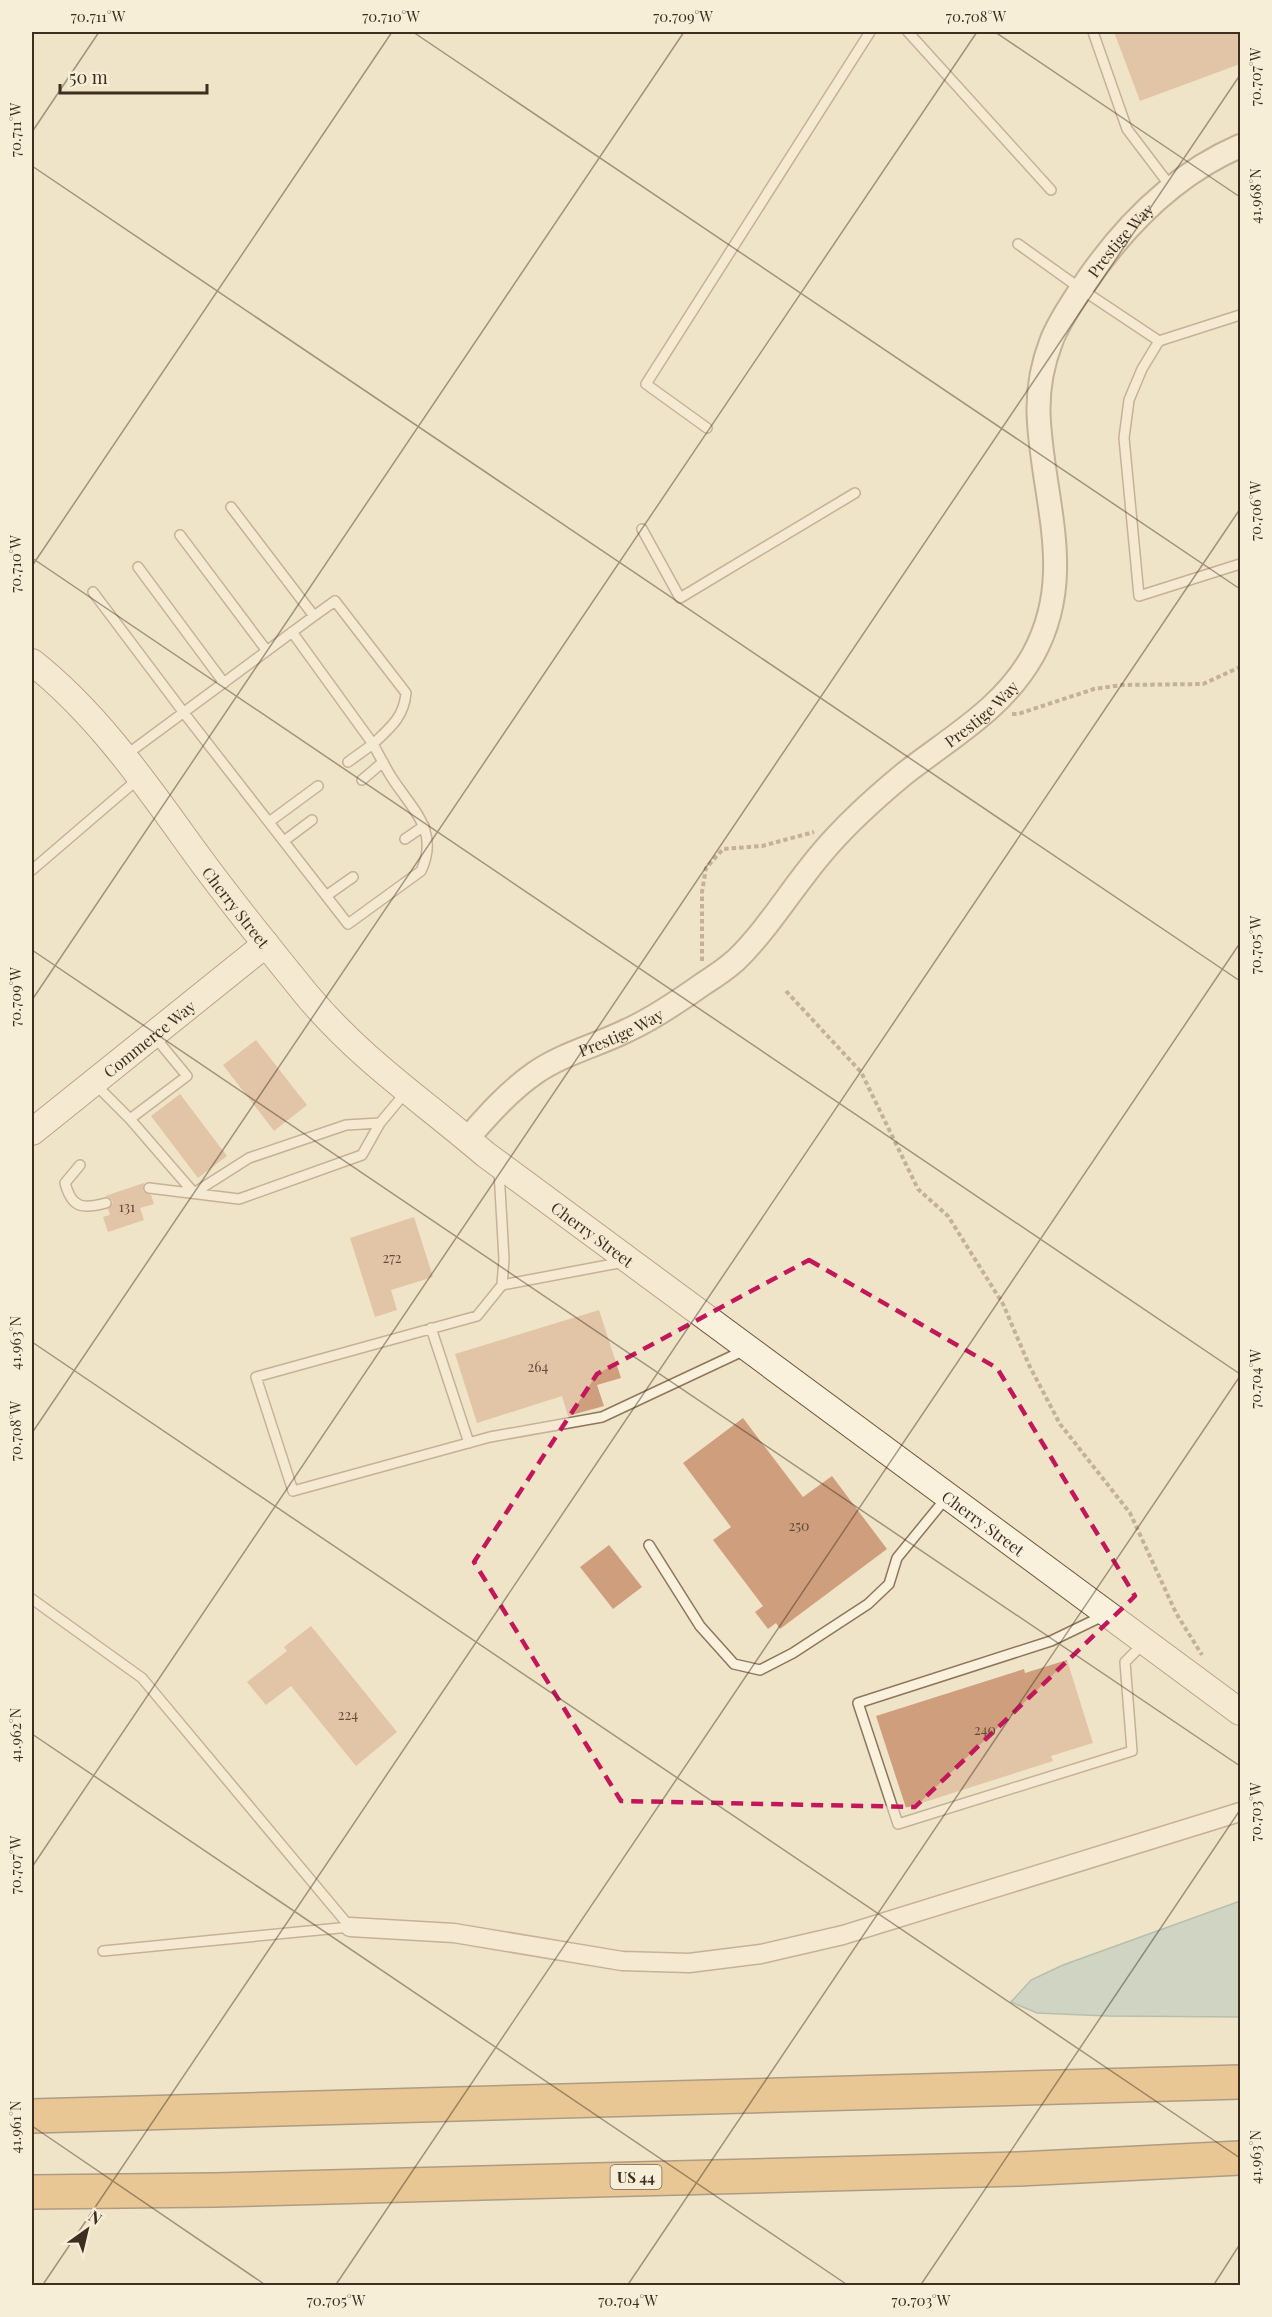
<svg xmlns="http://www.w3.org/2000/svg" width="1272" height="2317" viewBox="0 0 1272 2317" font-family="'Playfair Display',serif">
<rect width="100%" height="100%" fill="#f0e4c8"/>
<path fill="#a9c4bc" stroke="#6f938a" stroke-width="1.5" d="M1240,1901v116l-132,-1 -71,-3 -26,-11 20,-22 32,-15z"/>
<path fill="#cf9f7d" d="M1114,32h126v32l-100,37z
M256,1040l51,65 -33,26 -51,-66z
M180,1094l47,62 -29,22 -47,-62z
M144,1183l-1,8 8,4 3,9 -14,4 4,12 -36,12 -5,-15 7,-2 -2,-6 5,-7 -3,-4 -5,-2z
M414,1217l19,60 -42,13 6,20 -22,7 -25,-79z
M599,1310l22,68 -24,7 7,21 -36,10 -6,-20 -85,27 -22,-69z
M743,1418l60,79 29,-21 55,73 -107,80 -4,-6 -8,6 -13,-17 8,-6 -50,-66 18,-13 -48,-64z
M609,1545l33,42 -29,22 -33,-42z
M311,1626l86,106 -41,34 -65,-80 -25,19 -19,-23 40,-31 -3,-4z
M1067,1660l26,83 -42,13 2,5 -147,47 -30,-92 148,-47 1,4z"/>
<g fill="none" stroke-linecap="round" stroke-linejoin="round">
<g stroke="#8d765c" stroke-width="12">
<path id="service" d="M908,32l143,158
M1093,32l34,97 44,58
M1018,244l63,45 78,52
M1240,315l-81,26 -17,28 -13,31 -5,38 15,158 101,-32
M707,428l-61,-44 224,-352
M231,507l83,109
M642,529l38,69 175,-105
M180,535l87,116
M138,567l86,116
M93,592l91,121 164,211 73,-53c19,-40 -9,-62 -29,-93 -7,-11 -13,-23 -19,-34l-25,18
M126,755l188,-139 21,-15 71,92c-2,24 -16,35 -33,51l-81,-112
M362,780l21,-18
M269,822l49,-36
M405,839l19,-13
M284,841l28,-21
M32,870l106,-91
M326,896l27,-19
M95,1084l35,35 57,-43 -33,-40
M130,1119l64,74 55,-35 97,-33 34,-2 26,-31
M80,1165l-15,18c7,26 18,26 41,20
M499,1171l5,88 -2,26 -25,31 -221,61 37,114 197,-54 112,-20 143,-67
M149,1188l90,11 123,-44 18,-32
M502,1285l122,-23
M431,1328l38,115
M649,1545l51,81 34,38 26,6 33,-17 75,-49 21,-20 8,-26 49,-60
M32,1599l110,79 208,249
M1105,1615l-54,26 -193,62 40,121 234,-73 -7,-89 19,-19
M103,1951l247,-24"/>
</g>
<g stroke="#8d765c" stroke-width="21">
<path id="minor" d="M350,1927l104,6 168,28 67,2 72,-9 82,-19 397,-123"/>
</g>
<g stroke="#8d765c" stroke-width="26">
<g id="tertiary">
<path id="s1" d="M467,1139c21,-24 42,-48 68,-66 27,-19 63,-28 93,-43 26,-12 51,-29 75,-46 11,-7 23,-15 33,-24 32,-31 56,-72 85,-106 24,-29 54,-56 83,-80 47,-37 99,-65 129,-119 43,-78 11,-151 6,-233 -2,-27 2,-54 12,-80 7,-19 19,-36 30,-53 40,-60 92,-114 159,-143"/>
</g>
</g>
<g stroke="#6f573f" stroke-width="28">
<g id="secondary">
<path id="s2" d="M32,662c67,53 115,124 165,193 34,47 72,93 109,139 54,65 116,106 179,160l755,558"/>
<path id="s3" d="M32,1132l234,-188"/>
</g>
</g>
<g stroke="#5b4430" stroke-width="36">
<path id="motorway" d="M32,2116l1208,-34
M32,2192l183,-2 804,-21 221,-11"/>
</g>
<path stroke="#8d765c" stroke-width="4" stroke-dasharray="4.5 3" stroke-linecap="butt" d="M1012,714h6l76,-25 28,-4 81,-1 37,-17
M702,961v-69l4,-24 17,-19 39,-3 52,-14
M786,991l75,81 57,117 30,27 55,88 26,61 31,59 70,89 46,100 26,42"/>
<use href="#service" stroke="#faf1dc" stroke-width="9"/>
<use href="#minor" stroke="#faf1dc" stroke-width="18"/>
<use href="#tertiary" stroke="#faf1dc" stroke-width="22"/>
<use href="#secondary" stroke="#faf1dc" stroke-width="26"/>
<use href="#motorway" stroke="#e0a458" stroke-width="33"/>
</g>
<path d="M0 0H1272V2317H0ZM809,1260l188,108 138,228 -220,211 -294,-6 -147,-239 123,-188z" fill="#f0e4c8" fill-opacity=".55" fill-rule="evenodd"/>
<path fill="none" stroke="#c2185b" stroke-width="4.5" stroke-dasharray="12 8" stroke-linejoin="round" d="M809,1260l188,108 138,228 -220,211 -294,-6 -147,-239 123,-188z"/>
<path fill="none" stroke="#3d2e20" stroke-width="1.5" stroke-opacity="0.45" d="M413,32l827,557M995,32l245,165M32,132l67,-100M32,166l1208,815M32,558l1208,816M32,566l360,-534M32,950l1208,816M32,1000l652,-968M32,1342l1208,816M32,1433l945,-1401M32,1734l817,552M32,1867l1208,-1792M32,2126l235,160M42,2286l1198,-1777M335,2286l905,-1343M627,2286l613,-910M920,2286l320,-476M1213,2286l27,-42"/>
<g text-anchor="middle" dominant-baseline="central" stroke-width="6" stroke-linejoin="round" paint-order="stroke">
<g font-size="14" fill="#624a37">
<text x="127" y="1206">131</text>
<text x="392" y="1257">272</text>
<text x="538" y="1366">264</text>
<text x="799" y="1525">250</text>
<text x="348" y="1714">224</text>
<text x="985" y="1729">240</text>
</g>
<rect fill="#f7eed8" stroke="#756857" stroke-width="1.5" x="610.5" y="2165" width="51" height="24" rx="4.5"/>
<g font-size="15" font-weight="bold" fill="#3d2e20">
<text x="636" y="2177">US 44</text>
</g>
<g font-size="16" fill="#3d2e20" stroke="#f7eed8">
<text stroke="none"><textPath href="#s1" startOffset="1198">Prestige Way</textPath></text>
<text stroke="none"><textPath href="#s1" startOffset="676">Prestige Way</textPath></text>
<text stroke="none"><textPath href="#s2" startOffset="320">Cherry Street</textPath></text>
<text stroke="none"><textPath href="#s1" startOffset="190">Prestige Way</textPath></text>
<text stroke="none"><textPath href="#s3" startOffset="150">Commerce Way</textPath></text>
<text stroke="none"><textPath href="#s2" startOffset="806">Cherry Street</textPath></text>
<text stroke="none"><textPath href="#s2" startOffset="1292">Cherry Street</textPath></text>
</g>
</g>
<rect width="1272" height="2317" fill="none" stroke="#f7eed8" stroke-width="66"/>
<g transform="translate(87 2230) rotate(34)" stroke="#f7eed8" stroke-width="4.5" paint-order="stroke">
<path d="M0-4.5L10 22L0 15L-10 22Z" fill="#3d2e20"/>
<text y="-9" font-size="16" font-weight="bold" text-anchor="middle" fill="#3d2e20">N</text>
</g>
<path d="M60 84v9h147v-9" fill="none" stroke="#3d2e20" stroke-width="3"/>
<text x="69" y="84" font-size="18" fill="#3d2e20" stroke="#f7eed8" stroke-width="4.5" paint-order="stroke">50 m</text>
<rect x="33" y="33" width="1206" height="2251" fill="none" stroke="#3d2e20" stroke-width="2"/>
<g font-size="15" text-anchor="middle" fill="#3d2e20">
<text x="98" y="22">70.711°W</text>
<text x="391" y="22">70.710°W</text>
<text x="683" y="22">70.709°W</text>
<text x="976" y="22">70.708°W</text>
<text transform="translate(1256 77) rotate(-90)" y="5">70.707°W</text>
<text transform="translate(16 130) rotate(-90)" y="5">70.711°W</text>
<text transform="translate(1256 196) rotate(-90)" y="5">41.968°N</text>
<text transform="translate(1256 511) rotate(-90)" y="5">70.706°W</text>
<text transform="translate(16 564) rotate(-90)" y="5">70.710°W</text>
<text transform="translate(1256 945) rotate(-90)" y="5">70.705°W</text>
<text transform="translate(16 997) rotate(-90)" y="5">70.709°W</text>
<text transform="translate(16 1343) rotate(-90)" y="5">41.963°N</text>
<text transform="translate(1256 1379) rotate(-90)" y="5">70.704°W</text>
<text transform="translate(16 1431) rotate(-90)" y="5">70.708°W</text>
<text transform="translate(16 1735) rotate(-90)" y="5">41.962°N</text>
<text transform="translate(1256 1812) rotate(-90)" y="5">70.703°W</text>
<text transform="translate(16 1865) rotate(-90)" y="5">70.707°W</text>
<text transform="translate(16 2127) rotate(-90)" y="5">41.961°N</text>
<text transform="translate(1256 2157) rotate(-90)" y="5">41.963°N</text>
<text x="336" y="2306">70.705°W</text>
<text x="628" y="2306">70.704°W</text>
<text x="921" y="2306">70.703°W</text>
</g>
</svg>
